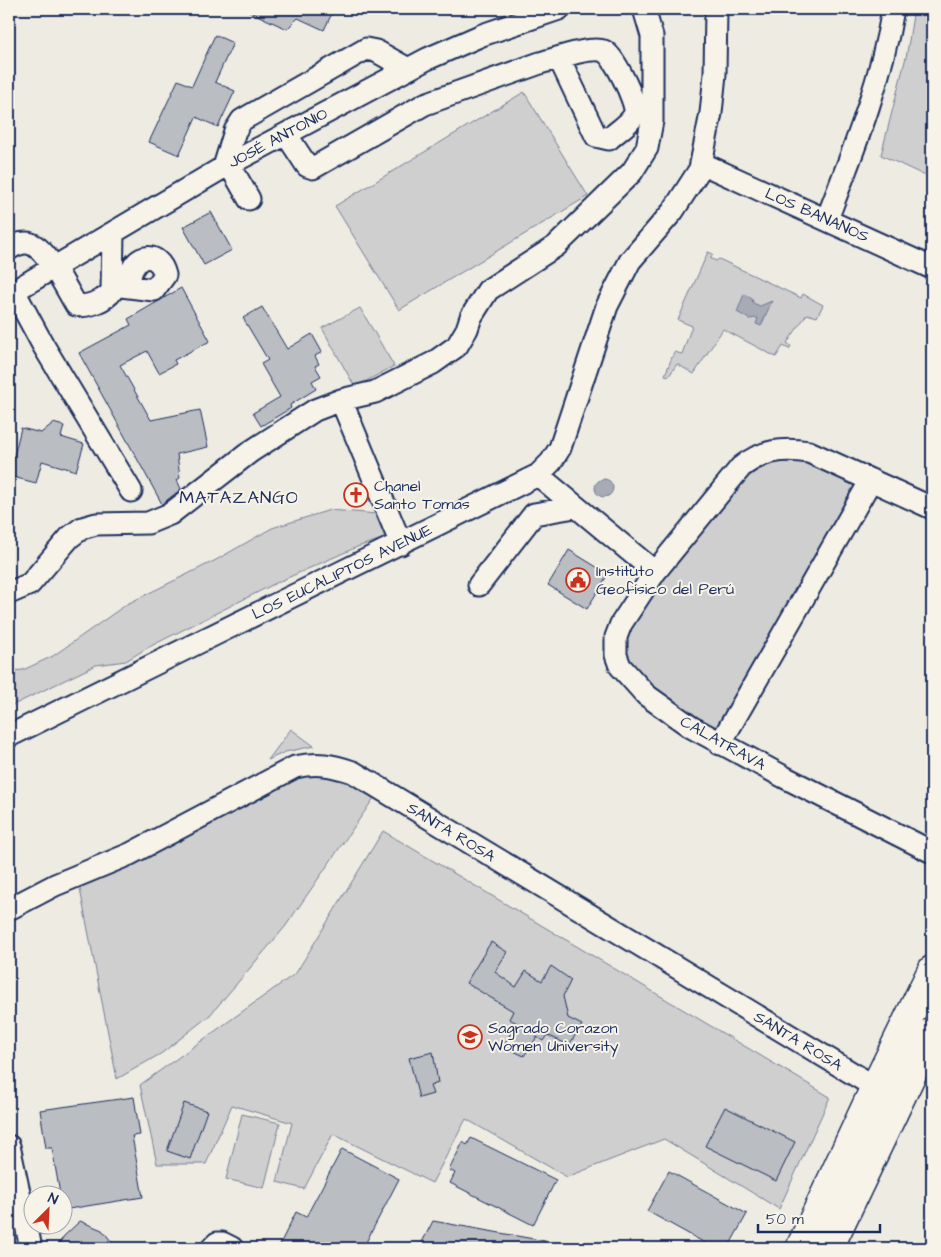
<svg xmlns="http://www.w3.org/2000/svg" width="941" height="1257" viewBox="0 0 941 1257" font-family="'Architects Daughter',sans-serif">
<rect width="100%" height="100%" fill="#eeebe2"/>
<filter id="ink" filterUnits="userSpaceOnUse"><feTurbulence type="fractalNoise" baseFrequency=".02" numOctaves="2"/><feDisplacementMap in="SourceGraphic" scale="10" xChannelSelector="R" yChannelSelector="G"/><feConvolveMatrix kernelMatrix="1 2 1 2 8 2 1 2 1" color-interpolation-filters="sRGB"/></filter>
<g filter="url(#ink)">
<path fill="#cfcfcf" stroke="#757f96" d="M914,9h18v170l-51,-24 26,-102z
M524,92l64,104 -189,114 -64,-104z
M708,252l5,2 -3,4 6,3 3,-2 82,39 2,-4 20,11 -6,12 -10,-3 -20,29 4,3 -2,3 -6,-3 -7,11 -53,-28 -29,45 -17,-10 -8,12 -4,-1 9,-23 8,2 10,-28 -14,-6z
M360,308l34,58 -39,21 -33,-59z
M788,458l69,23 -138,248 -32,-14 -46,-38 -17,-21 6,-37 128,-159z
M330,510l47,4 4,3 5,16 -4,6 -25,8 -81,36 -129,65 -21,13 -30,4 -87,42v-36l14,-1 30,-14 74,-52 89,-44 56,-32z
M291,729l23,17 -29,6 -17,8z
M328,771l48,24 -91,132 -75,88 -48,38 -45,26 -38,-195 218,-111z
M383,831l447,266 -51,112 -115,-70 -97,38 -101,-58 -34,64 -99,-49 -29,55 -27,-7 15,-59 -60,-18 -26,59h-49l-17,-79 156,-112z
M242,1114l38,9 -16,65 -38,-9z"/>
<path fill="#a6abb5" stroke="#6e7992" d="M744,294l8,5 1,4 7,3 12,-5 -11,25 -5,-2 2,-6 -9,1 -12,-7z
M595 488a9 9 0 1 1 18 0a9 9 0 1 1-18 0Z"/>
<path fill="#babdc2" stroke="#1b2f5e" d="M244,9h90l-10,21 -26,-12 -11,11z
M215,35l18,8 -18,39 20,9 -17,36 -22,-10 -17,38 -30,-13 29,-62 14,6z
M211,212l21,38 -28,15 -21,-38z
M181,288l29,53 -36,19 2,4 -17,9 -12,-22 -27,14 31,55 49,-10 8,37 -31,7 3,24 -3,2 4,9 -19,15 -83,-151 52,-28 -3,-6z
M262,307l25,42 25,-15 10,18 -7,4 4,8 -4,2 6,10 -9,5 4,8 -26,16 1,3 -30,18 -8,-13 27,-16 -19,-33 7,-4 -25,-42z
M53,423l11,3 -3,11 23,7 -8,27 -34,-10 -6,22 -27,-7 12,-48 20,5z
M569,550l39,24 -21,35 -39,-24z
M491,942l16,10 -12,20 21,15 10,-16 16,10 9,-15 20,14 -8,16 5,22 14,7 -13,20 -22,-10 -4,6 -6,-4 -13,19 -21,-10 14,-23 -8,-4 4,-8 -47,-28z
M433,1052l5,31 -8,3 3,8 -14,4 -10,-40z
M134,1097l6,38 -8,1 11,61 -81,13v-16h-2l-8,-46h-6l-6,-38z
M184,1103l23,8 -17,48 -23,-8z
M725,1107l70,35 -19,39 -71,-35z
M471,1138l85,42 -23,45 -83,-42 5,-10 -6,-3 14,-28 4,3z
M342,1149l57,30 -36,69h-85l18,-36 10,5z
M669,1171l78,43 -19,34h-14l-67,-37z
M80,1221l22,9 15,18h-61l8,-12z
M433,1221l112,20v7h-126z"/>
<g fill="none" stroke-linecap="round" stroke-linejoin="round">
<g stroke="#1b2f5e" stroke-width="25">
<path id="minor" d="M286,134l21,32 6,2 112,-64 115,-41c15,-4 50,-17 64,-12 10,4 32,50 31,61 -2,10 -19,20 -26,27l-13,-3 -37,-78
M701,163l231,105
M229,164l20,35
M224,167l11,-36 7,-11 124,-71 10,2 32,18
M827,219c27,-70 54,-137 66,-210
M9,249c7,-5 18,-9 26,-3 15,9 32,44 41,59 11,3 30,-5 36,-14l1,-58
M113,285l41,5 11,-15c-6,-25 -31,-22 -35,2
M14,291l29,54 88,146
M9,294l215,-127 203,-108 55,-24 77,-26
M341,400l60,144
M538,475l117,97
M932,508l-123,-56c-26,-4 -46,-2 -68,15l-86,105 -34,52 -5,13v18l4,11 26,29 45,32 93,50 148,75
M479,585l55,-71 41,-7
M9,593l21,-9 40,-47 12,-9 14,-4 52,-1 22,-9 80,-62 65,-42 26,-10 34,-8 58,-29 24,-17 10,-17 4,-12 17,-27 68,-44 76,-74 15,-24 5,-27v-85l-8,-27
M9,736l529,-261 13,-13 9,-14 47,-142 23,-45 43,-50 27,-42 11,-56 4,-39 1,-65
M720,744l151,-264
M9,909l46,-24 75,-31 165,-87c22,-5 37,-2 58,5l522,315
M9,1146l22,102
M212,1248l5,-5h5l10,5"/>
</g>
<g stroke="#1b2f5e" stroke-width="31">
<path id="major" d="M800,1248l75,-161 57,-117
M829,1248l103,-216"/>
</g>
<use href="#minor" stroke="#f7f3e8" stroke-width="21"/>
<use href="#major" stroke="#f7f3e8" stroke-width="28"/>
</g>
</g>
<defs>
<g id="church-ring" transform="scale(1.25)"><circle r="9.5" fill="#f7f3e8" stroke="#c8321e" stroke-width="1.5"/><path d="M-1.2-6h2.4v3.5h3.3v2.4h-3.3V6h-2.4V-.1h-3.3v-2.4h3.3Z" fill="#c8321e"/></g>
<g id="civic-ring" transform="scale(1.25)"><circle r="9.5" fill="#f7f3e8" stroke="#c8321e" stroke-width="1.5"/><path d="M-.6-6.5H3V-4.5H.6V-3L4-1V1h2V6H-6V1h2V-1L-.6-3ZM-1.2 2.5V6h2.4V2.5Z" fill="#c8321e"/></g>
<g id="university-ring" transform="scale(1.25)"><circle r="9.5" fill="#f7f3e8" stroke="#c8321e" stroke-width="1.5"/><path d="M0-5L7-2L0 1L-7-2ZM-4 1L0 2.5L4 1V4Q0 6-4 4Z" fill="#c8321e"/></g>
</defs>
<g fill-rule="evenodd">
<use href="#church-ring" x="356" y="495"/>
<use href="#civic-ring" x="578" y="580"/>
<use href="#university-ring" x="470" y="1037"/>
</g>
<g text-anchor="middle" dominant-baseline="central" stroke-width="4" stroke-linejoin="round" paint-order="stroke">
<g font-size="16" fill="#1b2f5e" stroke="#f7f3e8">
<text transform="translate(278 138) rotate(-28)">JOSÉ ANTONIO</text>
<text transform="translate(817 215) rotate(24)">LOS BANANOS</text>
<text transform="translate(342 572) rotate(-26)">LOS EUCALIPTOS AVENUE</text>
<text transform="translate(723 743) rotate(29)">CALATRAVA</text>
<text transform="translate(451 832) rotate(31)">SANTA ROSA</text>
<text transform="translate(798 1041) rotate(31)">SANTA ROSA</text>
</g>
<g font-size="16" fill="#1b2f5e" stroke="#f7f3e8" text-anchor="start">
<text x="374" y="486">Chanel<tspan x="374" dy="18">Santo Tomas</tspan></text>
<text x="596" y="571">Instituto<tspan x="596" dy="18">Geofísico del Perú</tspan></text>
<text x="488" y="1028">Sagrado Corazon<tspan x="488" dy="18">Women University</tspan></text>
</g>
<g font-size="18" letter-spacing="1" fill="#1b2f5e" stroke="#f7f3e8">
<text x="239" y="497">MATAZANGO</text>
</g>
</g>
<rect width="941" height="1257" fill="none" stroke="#f7f3e8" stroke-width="30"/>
<rect x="15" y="15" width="911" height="1227" fill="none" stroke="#1b2f5e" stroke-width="2" filter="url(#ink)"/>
<g transform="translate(48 1210) rotate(24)"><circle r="24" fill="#f7f3e8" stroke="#9fa5b1"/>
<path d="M0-4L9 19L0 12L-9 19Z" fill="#c8321e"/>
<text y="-8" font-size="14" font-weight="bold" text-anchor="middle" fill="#1b2f5e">N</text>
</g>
<path d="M758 1224v8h122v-8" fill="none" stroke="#1b2f5e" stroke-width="2.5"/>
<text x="766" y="1224" font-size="15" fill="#1b2f5e" stroke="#f7f3e8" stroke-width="4" paint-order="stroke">50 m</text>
</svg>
